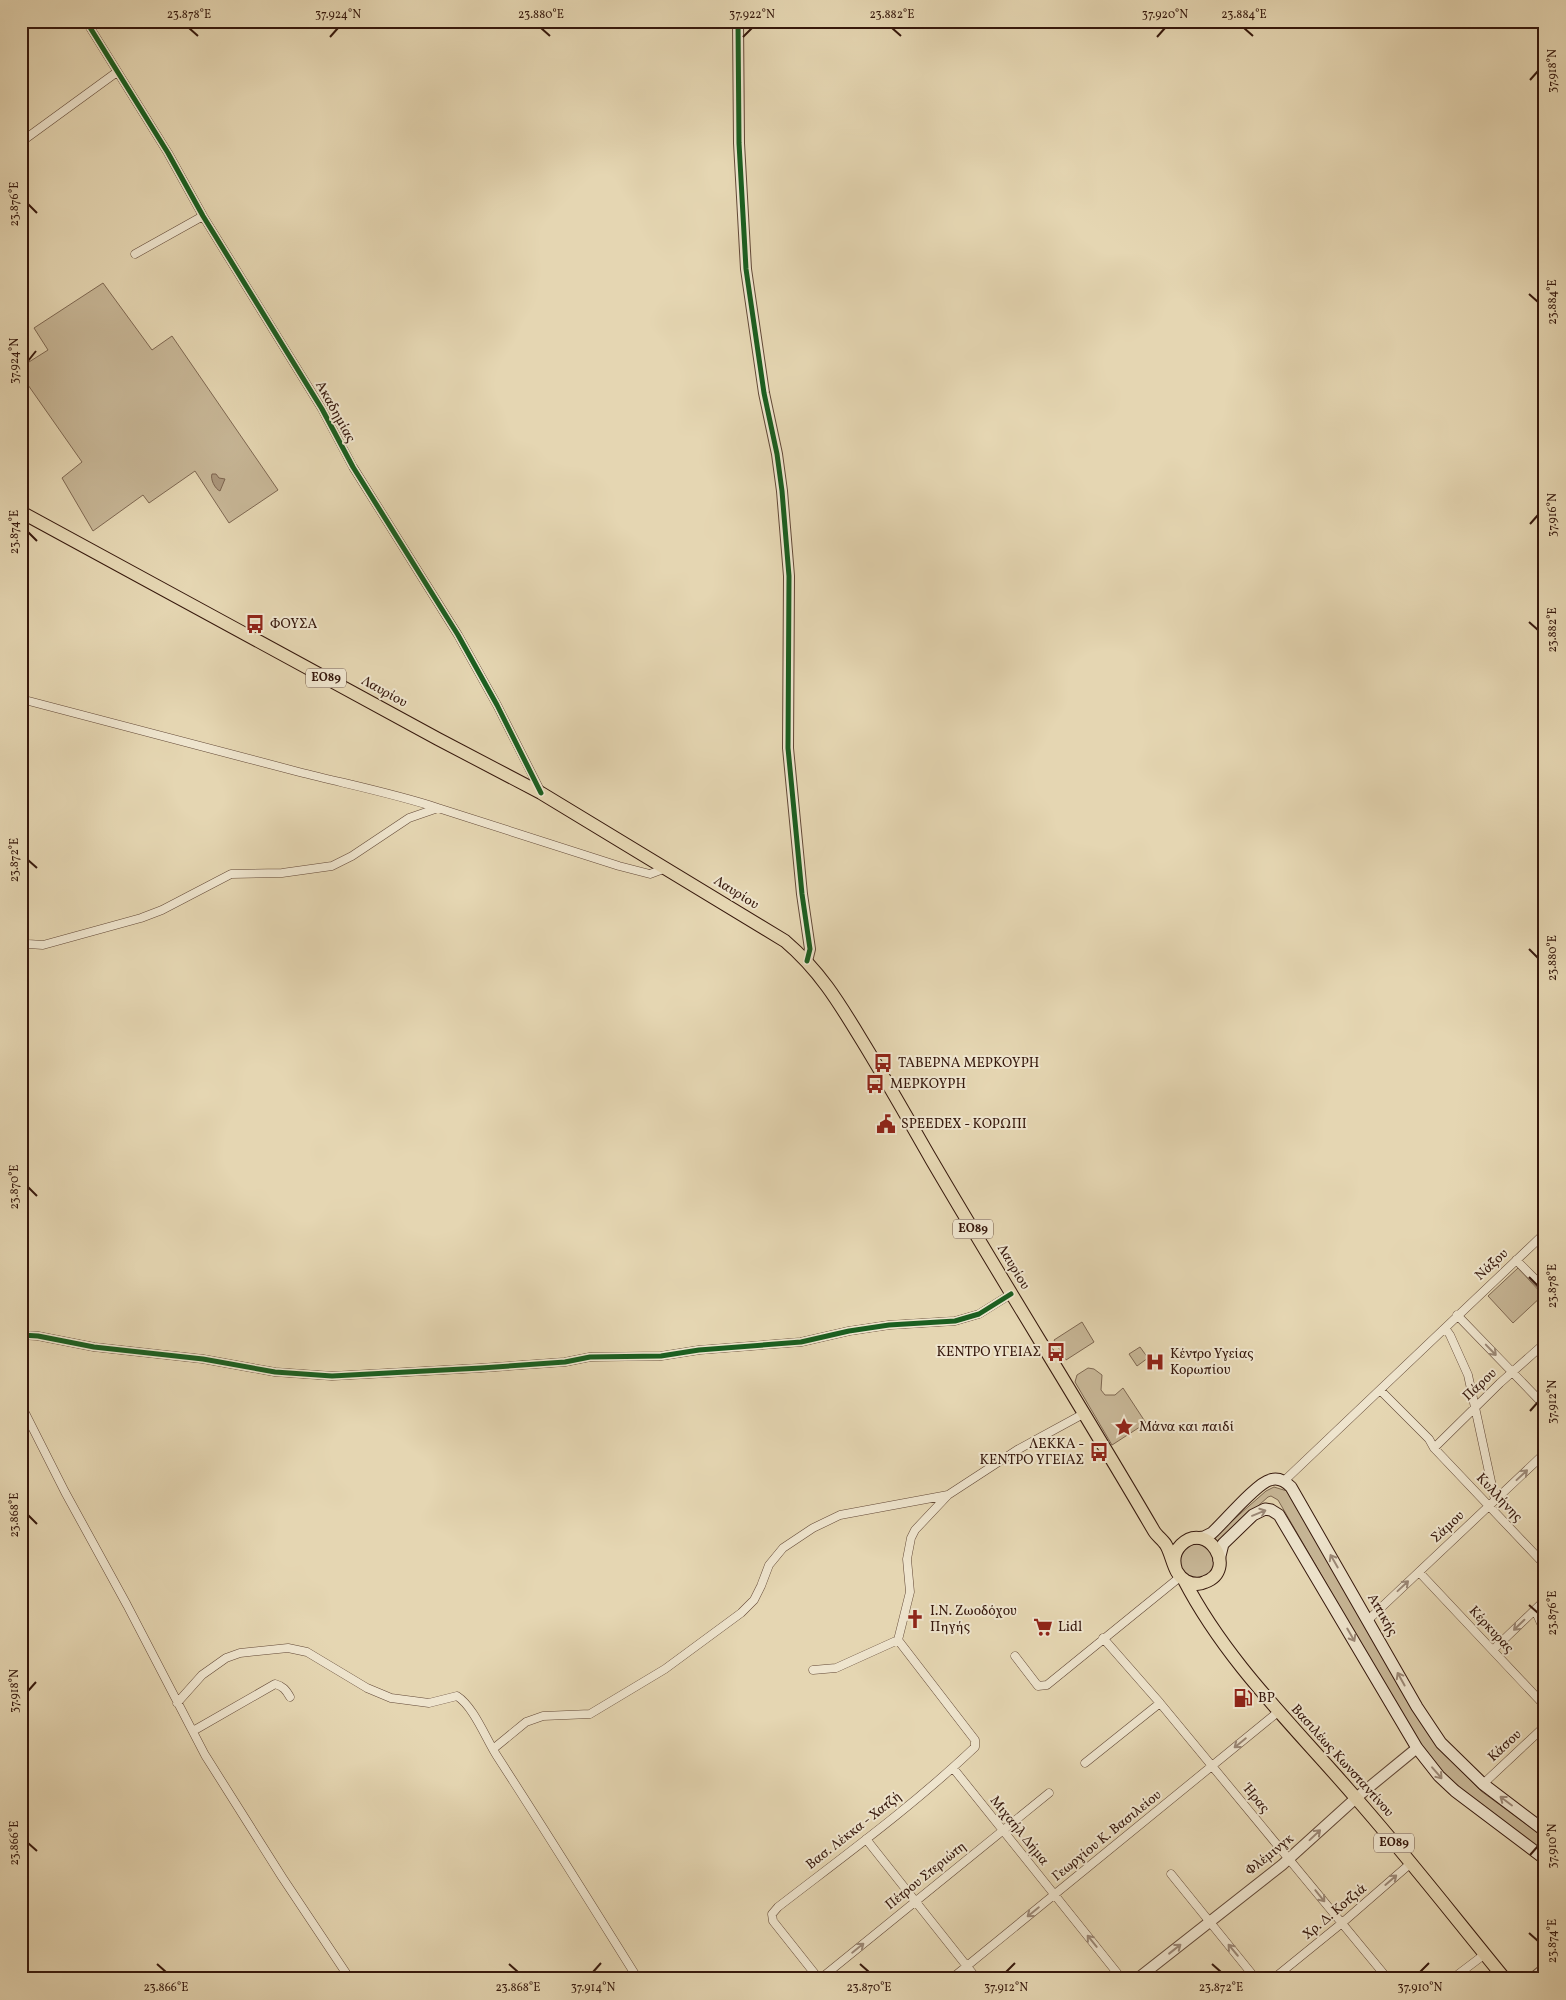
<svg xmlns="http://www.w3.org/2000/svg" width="1566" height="2000" viewBox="0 0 1566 2000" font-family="Vollkorn,serif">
<rect width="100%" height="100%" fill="#e5d6b2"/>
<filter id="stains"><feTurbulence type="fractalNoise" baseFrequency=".004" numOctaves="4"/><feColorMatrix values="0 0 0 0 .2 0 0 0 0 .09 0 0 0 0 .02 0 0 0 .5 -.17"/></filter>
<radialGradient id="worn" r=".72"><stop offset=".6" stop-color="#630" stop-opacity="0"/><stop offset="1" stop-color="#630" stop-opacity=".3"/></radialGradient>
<path fill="#c7b696" stroke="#7e6751" d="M103,283l49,67 20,-14 106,154 -49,33 -34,-52 -46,32 -6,-8 -50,36 -31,-53 20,-16 -61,-87v-8l27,-17 -14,-22z
M1518,1268l25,27 -30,28 -25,-27z
M1082,1322l12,20 -28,18 -12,-20z
M1140,1347l8,11 -11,8 -8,-12z
M1088,1368l6,1 8,6 -1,15 4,5h10l8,-7 23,35 -34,22 -37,-63 2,-7z
M1274,1487l13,4 157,262 37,38 64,47v14l-74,-53 -45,-43 -148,-256 -7,-4 -3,1 -49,44 -3,1 -1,-6 51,-45z
M1178 1561a18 18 0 1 1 36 0a18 18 0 1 1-36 0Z"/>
<path fill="#aa957a" stroke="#7c634e" d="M212,474h4l3,4 6,1 -5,12c-5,-2 -10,-12 -8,-17z"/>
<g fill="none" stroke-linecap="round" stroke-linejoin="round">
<g stroke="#624836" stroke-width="9">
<path id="minor" d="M86,21l82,132 35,63 119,193 31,58 105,168 39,70 44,87
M21,142l96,-70
M135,254l68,-38
M21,699c93,24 186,48 278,73 47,12 93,21 139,36
M21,942l7,2 15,1 98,-27 21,-8 69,-36 51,-1 50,-7 20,-10 57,-38 29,-10 181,58 31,8 16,-6
M1516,1260l29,29
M1457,1315l88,91
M1445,1328l5,7 18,40 27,125
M21,1335l17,1 56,11 109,12 72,13 57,4 149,-8 84,-6 25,-5 71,-1 38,-6 102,-8 48,-11 40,-6 66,-4 24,-7 32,-20
M1380,1390l49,49 5,9 111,117
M21,1405l44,87 62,113 78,150 77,122 68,102
M1434,1448l66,-65 45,-40
M1284,1481l261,-248
M1419,1572l126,134
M1535,1610l10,22
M1368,1620l177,-167
M1103,1638l57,65 228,276
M1493,1650l52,-50
M1015,1656l23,30 9,-1 133,-108
M813,1670l23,-2 62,-28
M177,1703l25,-28 24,-17 14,-5 48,-5 19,4 60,36 24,10 38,5 28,-7c17,11 29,43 40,60 48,74 94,148 141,223
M193,1731l82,-47c8,2 11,6 15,13
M493,1749l33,-27 17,-6 47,-2 75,-45 76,-56 13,-13 7,-14 8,-21 14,-17 30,-20 27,-13 108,-20 69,-45 68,-37
M1085,1763l75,-60
M953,1768l169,211
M1483,1784l62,-58
M866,1839l111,140
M1171,1874l85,105
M819,1979l-46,-58 -1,-7 6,-7c66,-51 135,-101 197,-160v-7l-77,-100 12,-48 -3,-33 4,-21 4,-8 33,-35
M820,1979l229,-186
M951,1979l327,-267
M1273,1979l69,-56 69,-60
M1452,1979l33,-25"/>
</g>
<g stroke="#624836" stroke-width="12">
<path id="tertiary" d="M738,21l1,122 7,126 18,124 13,61 5,37 7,85 -1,172 14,146 8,55 -3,12
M1137,1979l145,-114 74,-67 61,-50
M1532,1979l13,-11"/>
</g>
<g stroke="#36180c" stroke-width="13">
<path id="secondary" d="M1195,1538l9,-1 8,-4c12,-11 45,-50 58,-53 8,-3 15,1 21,7l126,220 24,36 42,41 62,47
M1219,1560l4,-16 30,-29 12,-6 6,1 8,5 138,233 22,28 16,15 90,68"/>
</g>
<g stroke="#36180c" stroke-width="14">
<path id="primary" d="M21,512l417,227 103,54 244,148c34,29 53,60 76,98 24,39 47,80 70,120 73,125 150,247 223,372 3,5 9,9 12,14 7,12 7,29 20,36 6,3 13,4 19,1 34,-12 2,-63 -24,-37 -7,7 -8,16 -5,25
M1184,1580c43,83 111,147 171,217 52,59 100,121 150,182"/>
</g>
<use href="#minor" stroke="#eee4cd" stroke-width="8"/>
<use href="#tertiary" stroke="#eee4cd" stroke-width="10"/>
<use href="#secondary" stroke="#eee4cd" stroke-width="11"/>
<use href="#primary" stroke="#e5d6b2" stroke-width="12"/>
<g stroke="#eee4cd" stroke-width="8">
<path id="cycleway" d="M86,21l82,132 35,63 119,193 31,58 105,168 39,70 44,88
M738,21l1,122 7,126 18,124 13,61 5,37 7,85 -1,172 14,146 8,55 -3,12
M21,1335l17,1 56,11 109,12 72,13 57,4 149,-8 84,-6 25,-5 71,-1 38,-6 102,-8 48,-11 40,-6 66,-4 24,-7 32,-20"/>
</g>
<use href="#cycleway" stroke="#1b5e20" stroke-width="5"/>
</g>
<defs><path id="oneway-shaft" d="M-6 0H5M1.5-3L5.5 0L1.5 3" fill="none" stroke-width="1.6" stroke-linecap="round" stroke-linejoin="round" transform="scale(1.25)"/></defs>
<g stroke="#9b8876">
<use href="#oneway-shaft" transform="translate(1491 1350) rotate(46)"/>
<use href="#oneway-shaft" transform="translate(1522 1475) rotate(-43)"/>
<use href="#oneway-shaft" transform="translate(1259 1513) rotate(-22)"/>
<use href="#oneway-shaft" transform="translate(1334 1561) rotate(-120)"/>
<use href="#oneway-shaft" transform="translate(1403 1586) rotate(-43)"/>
<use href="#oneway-shaft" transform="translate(1519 1625) rotate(136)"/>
<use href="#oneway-shaft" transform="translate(1351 1635) rotate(60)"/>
<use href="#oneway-shaft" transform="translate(1401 1679) rotate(-119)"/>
<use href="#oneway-shaft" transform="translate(1240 1743) rotate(141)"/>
<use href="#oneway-shaft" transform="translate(1437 1773) rotate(49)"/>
<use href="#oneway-shaft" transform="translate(1506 1801) rotate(-143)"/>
<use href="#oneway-shaft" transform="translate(1315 1835) rotate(-43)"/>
<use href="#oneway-shaft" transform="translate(1391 1880) rotate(-41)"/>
<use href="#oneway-shaft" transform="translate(1320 1896) rotate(51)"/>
<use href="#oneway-shaft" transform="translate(1033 1912) rotate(141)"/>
<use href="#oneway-shaft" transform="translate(1092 1941) rotate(-129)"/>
<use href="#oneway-shaft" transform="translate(858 1948) rotate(-39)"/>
<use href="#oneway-shaft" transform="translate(1175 1949) rotate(-38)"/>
<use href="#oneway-shaft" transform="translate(1233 1950) rotate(-130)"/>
</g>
<path fill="none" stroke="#36180c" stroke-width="2" d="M189,28l9,8M541,28l9,8M892,28l9,8M1244,28l9,8M330,37l8,-9M743,37l9,-9M1157,37l8,-9M1530,80l8,-9M28,204l9,9M1529,294l9,8M28,361l8,-10M1530,524l8,-9M28,532l9,9M1529,622l9,8M28,860l9,8M1529,949l9,9M28,1187l9,9M1529,1277l9,9M1530,1411l8,-9M28,1515l9,9M1529,1605l9,8M28,1691l8,-9M28,1843l9,8M1530,1855l8,-9M1529,1933l9,8M157,1964l9,8M509,1964l9,8M860,1964l9,8M1212,1964l9,8M593,1972l8,-9M1006,1972l9,-9M1420,1972l9,-9"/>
<defs>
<g id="bus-bare" transform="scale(1.5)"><path d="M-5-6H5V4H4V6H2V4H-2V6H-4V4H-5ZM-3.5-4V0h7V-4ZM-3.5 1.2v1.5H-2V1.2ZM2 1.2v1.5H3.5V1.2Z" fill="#8f2418" stroke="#eee4cd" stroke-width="2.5" paint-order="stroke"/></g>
<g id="civic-bare" transform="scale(1.5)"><path d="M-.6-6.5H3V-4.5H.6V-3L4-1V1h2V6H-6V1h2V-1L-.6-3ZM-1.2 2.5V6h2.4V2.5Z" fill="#8f2418" stroke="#eee4cd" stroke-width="2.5" paint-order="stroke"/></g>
<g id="hospital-bare" transform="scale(1.5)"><path d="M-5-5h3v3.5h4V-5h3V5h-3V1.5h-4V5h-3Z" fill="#8f2418" stroke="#eee4cd" stroke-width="2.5" paint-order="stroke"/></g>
<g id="sight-bare" transform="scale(1.5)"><path d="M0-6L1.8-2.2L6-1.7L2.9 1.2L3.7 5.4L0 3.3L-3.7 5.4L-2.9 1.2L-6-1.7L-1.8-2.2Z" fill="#8f2418" stroke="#eee4cd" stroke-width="2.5" paint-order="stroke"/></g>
<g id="church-bare" transform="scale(1.5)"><path d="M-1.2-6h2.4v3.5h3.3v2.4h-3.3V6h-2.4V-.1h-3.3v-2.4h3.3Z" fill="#8f2418" stroke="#eee4cd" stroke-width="2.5" paint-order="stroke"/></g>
<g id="supermarket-bare" transform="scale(1.5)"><path d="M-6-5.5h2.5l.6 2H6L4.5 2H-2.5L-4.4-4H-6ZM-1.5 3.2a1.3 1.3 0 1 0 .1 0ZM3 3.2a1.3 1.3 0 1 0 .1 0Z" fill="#8f2418" stroke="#eee4cd" stroke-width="2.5" paint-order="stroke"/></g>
<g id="fuel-bare" transform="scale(1.5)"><path d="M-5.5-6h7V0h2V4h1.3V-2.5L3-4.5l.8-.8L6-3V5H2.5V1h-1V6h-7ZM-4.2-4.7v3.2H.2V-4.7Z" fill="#8f2418" stroke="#eee4cd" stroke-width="2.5" paint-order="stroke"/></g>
</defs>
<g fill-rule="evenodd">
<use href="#bus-bare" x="255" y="624"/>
<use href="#bus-bare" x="883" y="1063"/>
<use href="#bus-bare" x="875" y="1084"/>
<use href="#civic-bare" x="886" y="1124"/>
<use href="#bus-bare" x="1056" y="1352"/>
<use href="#hospital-bare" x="1155" y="1362"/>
<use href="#sight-bare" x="1124" y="1427"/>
<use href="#bus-bare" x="1099" y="1452"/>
<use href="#church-bare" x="915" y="1619"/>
<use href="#supermarket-bare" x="1043" y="1627"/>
<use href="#fuel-bare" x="1243" y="1698"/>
</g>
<g text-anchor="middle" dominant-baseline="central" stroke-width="4" stroke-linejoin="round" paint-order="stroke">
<g fill="#eee4cd" stroke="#6d5546" stroke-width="1">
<rect x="306" y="668.5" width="40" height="19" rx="4"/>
<rect x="953" y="1219.5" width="40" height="19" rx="4"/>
<rect x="1374" y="1833.5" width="40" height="19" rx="4"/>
</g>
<g font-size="12" font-weight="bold" fill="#36180c">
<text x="326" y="678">ΕΟ89</text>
<text x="973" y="1229">ΕΟ89</text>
<text x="1394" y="1843">ΕΟ89</text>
</g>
<g font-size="14" fill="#36180c" stroke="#eee4cd">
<text transform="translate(335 412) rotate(61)">Ακαδημίας</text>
<text transform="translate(384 692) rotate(29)">Λαυρίου</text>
<text transform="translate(736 893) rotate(32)">Λαυρίου</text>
<text transform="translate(1492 1265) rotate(-43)">Νάξου</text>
<text transform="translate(1013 1267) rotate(59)">Λαυρίου</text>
<text transform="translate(1480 1385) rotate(-43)">Πάρου</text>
<text transform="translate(1499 1498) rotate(47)">Κυλλήνης</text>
<text transform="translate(1448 1527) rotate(-43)">Σάμου</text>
<text transform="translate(1382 1615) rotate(60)">Αττικής</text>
<text transform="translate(1491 1630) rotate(47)">Κέρκυρας</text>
<text transform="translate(1505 1746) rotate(-43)">Κάσου</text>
<text transform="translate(1342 1761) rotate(48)">Βασιλέως Κωνσταντίνου</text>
<text transform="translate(1256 1799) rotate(50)">Ήρας</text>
<text transform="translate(854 1831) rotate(-38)">Βασ. Λέκκα - Χατζή</text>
<text transform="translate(1019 1831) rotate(51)">Μιχαήλ Δήμα</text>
<text transform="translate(1107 1836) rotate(-39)">Γεωργίου Κ. Βασιλείου</text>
<text transform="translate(1270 1855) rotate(-39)">Φλέμινγκ</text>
<text transform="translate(926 1876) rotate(-39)">Πέτρου Στεριώτη</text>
<text transform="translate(1335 1912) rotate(-40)">Χρ. Δ. Κοτζιά</text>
</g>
<g font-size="14" fill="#36180c" stroke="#eee4cd" text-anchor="start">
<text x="270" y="624">ΦΟΥΣΑ</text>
<text x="898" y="1063">ΤΑΒΕΡΝΑ ΜΕΡΚΟΥΡΗ</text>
<text x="890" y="1084">ΜΕΡΚΟΥΡΗ</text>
<text x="901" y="1124">SPEEDEX - ΚΟΡΩΠΙ</text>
<text x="1041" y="1352" text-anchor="end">ΚΕΝΤΡΟ ΥΓΕΙΑΣ</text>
<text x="1170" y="1354">Κέντρο Υγείας<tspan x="1170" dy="16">Κορωπίου</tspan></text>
<text x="1139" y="1427">Μάνα και παιδί</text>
<text x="1084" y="1444" text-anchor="end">ΛΕΚΚΑ -<tspan x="1084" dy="16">ΚΕΝΤΡΟ ΥΓΕΙΑΣ</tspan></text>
<text x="930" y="1611">Ι.Ν. Ζωοδόχου<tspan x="930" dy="16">Πηγής</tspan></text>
<text x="1058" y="1627">Lidl</text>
<text x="1258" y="1698">BP</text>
</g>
</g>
<rect width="1566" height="2000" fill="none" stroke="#e5d6b2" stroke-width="55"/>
<rect x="28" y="28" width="1510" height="1944" fill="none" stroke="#36180c" stroke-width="2"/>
<g font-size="12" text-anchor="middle" fill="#36180c">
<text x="189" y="18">23.878°E</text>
<text x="338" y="18">37.924°N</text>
<text x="541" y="18">23.880°E</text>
<text x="752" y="18">37.922°N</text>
<text x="892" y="18">23.882°E</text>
<text x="1165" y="18">37.920°N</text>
<text x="1244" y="18">23.884°E</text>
<text transform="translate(1552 71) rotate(-90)" y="4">37.918°N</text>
<text transform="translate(14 204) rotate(-90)" y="4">23.876°E</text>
<text transform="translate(1552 302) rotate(-90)" y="4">23.884°E</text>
<text transform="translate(14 361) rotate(-90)" y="4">37.924°N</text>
<text transform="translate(1552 515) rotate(-90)" y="4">37.916°N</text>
<text transform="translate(14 532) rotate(-90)" y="4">23.874°E</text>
<text transform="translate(1552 630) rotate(-90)" y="4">23.882°E</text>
<text transform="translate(14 860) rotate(-90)" y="4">23.872°E</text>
<text transform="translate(1552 958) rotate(-90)" y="4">23.880°E</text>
<text transform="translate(14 1187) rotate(-90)" y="4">23.870°E</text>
<text transform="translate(1552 1286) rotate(-90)" y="4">23.878°E</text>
<text transform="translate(1552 1402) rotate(-90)" y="4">37.912°N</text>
<text transform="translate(14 1515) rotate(-90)" y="4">23.868°E</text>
<text transform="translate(1552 1613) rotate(-90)" y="4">23.876°E</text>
<text transform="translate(14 1691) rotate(-90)" y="4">37.918°N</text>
<text transform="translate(14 1843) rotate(-90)" y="4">23.866°E</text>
<text transform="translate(1552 1846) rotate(-90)" y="4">37.910°N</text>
<text transform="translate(1552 1941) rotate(-90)" y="4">23.874°E</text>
<text x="166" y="1991">23.866°E</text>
<text x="518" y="1991">23.868°E</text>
<text x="593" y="1991">37.914°N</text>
<text x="869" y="1991">23.870°E</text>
<text x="1006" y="1991">37.912°N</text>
<text x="1221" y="1991">23.872°E</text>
<text x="1420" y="1991">37.910°N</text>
</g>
<rect width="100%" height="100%" filter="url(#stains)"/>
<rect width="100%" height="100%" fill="url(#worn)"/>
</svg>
